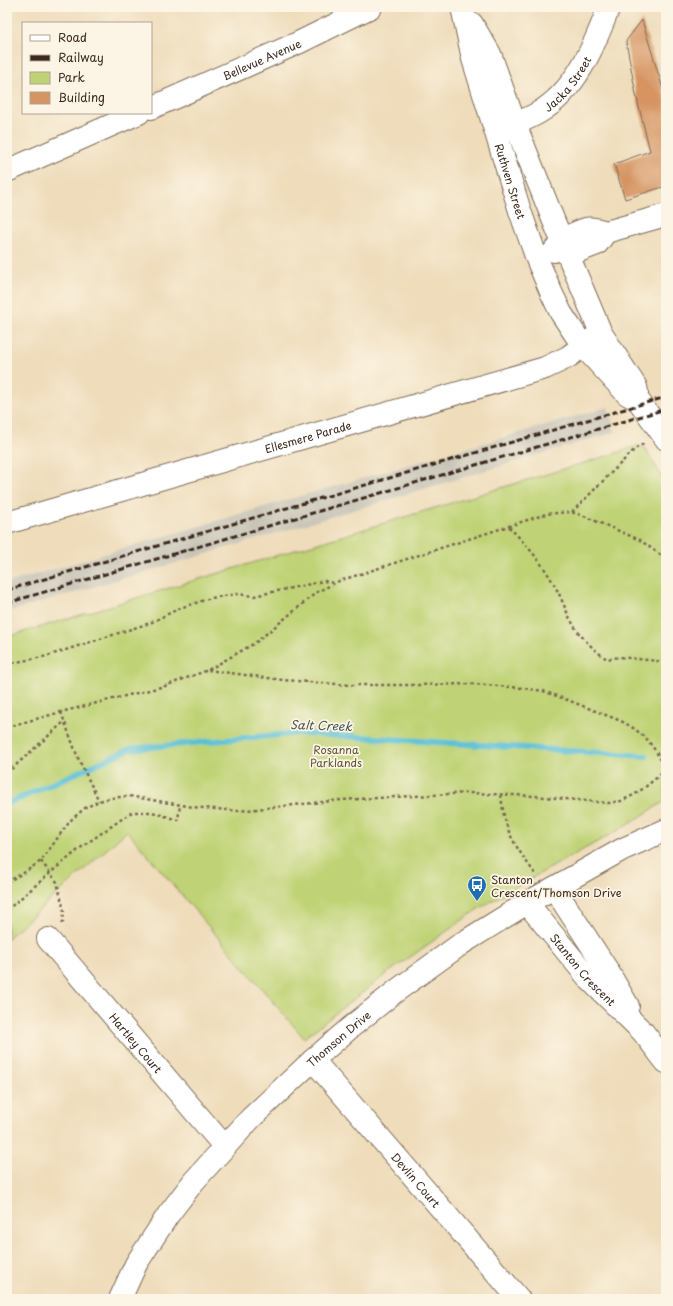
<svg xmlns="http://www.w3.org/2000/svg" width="673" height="1306" viewBox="0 0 673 1306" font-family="'Playpen Sans',sans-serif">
<rect width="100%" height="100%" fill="#fcf5e5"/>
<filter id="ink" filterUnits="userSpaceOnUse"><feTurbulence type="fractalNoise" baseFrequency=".025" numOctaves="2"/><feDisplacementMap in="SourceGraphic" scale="8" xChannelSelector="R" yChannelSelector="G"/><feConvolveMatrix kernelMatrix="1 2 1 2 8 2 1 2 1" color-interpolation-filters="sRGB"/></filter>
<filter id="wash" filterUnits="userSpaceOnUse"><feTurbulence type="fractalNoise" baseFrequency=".012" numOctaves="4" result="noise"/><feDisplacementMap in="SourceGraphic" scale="16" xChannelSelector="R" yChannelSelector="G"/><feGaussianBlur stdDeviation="0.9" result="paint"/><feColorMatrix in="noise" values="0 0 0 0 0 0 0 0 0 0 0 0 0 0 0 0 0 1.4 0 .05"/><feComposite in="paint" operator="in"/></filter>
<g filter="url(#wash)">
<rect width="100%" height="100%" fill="#eedcba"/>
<path fill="#c8c4b8" d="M608,407l7,25 -4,1 -435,130 -169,49v-29l270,-80z"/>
<path fill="#bfd376" stroke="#7d7e4a" d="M637,446l7,1 22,37 -1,317 -39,25 -105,58 -43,25 -93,66 -81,63 -177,-207 -120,108v-302l603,-182z"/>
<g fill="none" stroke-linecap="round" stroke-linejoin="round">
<path stroke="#58c0d5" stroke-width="6" d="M7,804l123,-55 170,-16 346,23"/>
</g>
<g id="blocks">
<path fill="#d69462" d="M642,20l24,79v87l-41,13 -11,-35 36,-13 -14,-56 -10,-54z"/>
</g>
</g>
<g filter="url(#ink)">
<use href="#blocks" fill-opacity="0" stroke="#7a6855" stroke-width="1"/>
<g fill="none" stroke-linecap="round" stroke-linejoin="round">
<g stroke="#7a6855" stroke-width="24">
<g id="street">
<path id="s1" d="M151,108l149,-66 71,-35"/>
<path id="s2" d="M499,131c13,-6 27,-11 39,-18 38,-22 56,-67 71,-106"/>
<path d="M7,171l132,-58"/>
<path id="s3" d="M7,523l538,-155 23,-11 30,-22"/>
<path d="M554,888l52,80 22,38"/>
<path id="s4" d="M527,903l63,77 53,52 23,30"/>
<path id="s5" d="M48,939l176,207"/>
<path id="s6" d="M313,1060l206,239"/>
<path id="s7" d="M120,1299l16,-35 32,-49 26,-34 57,-63 62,-58 38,-33 45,-36 65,-47 66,-41 96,-54 43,-19"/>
</g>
</g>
<g stroke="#7a6855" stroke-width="24">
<g id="secondary">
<path id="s8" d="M462,7l11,52 23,74 24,78 17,48 14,33 10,21 22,33 44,48 11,6 28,39"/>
<path d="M472,24l18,30 25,70 40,100 46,109 35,54 1,5"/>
<path d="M564,247l12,5 21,-8 9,-12 60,-17"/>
<path d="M554,251l10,-4 5,-11c18,-8 19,-10 37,-4"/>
</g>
</g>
<path stroke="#7a6855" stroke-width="2.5" stroke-dasharray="3 3" stroke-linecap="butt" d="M572,512l63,-63 4,-3 5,-2
M509,527c18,18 35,38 47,61 6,11 10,24 17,36 7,13 22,27 34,35l13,-2 46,5
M7,664l40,-8 103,-33 30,-15 31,-10 26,-4 17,2 70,-15 10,2
M208,670l75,10 67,5h63l62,-1 48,4 20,3 22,8 56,22c25,13 32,24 45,48
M61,712l17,46 21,43
M7,727l54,-15 104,-26 43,-16 47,-27 62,-51 22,-11 207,-67 25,-2 13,4 56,24 26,19
M7,773l58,-52
M501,795c1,8 2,17 4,25 5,20 19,38 31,55
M41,861l16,21 7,29 -1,11 -2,2
M7,882l18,-10 16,-11 23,-32 8,-10 13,-11 14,-7 12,-3 18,-2 64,11 45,4 103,-11 127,-7 67,3 73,7 13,-2 13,-6 10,-7 22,-18
M7,910l43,-37 33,-27 49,-34h20l26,8 2,-15"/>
<use href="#street" stroke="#fff" stroke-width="22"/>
<use href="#secondary" stroke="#fff" stroke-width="22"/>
<path stroke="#3b2a1e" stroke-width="3" stroke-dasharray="6 3" stroke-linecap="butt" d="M7,590l659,-193
M7,603l659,-194"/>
</g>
</g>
<defs>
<g id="bus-pin" transform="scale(1)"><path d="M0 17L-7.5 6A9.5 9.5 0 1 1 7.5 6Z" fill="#1f6fb2" stroke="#fcf5e5"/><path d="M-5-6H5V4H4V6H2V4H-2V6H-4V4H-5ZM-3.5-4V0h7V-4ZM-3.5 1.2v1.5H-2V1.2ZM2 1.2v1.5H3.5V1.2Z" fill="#fff"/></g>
</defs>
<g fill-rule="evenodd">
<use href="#bus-pin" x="477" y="885"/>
</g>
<g text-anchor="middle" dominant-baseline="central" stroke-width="3.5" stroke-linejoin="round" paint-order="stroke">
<g font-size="11" fill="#3b2a1e" stroke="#fcf5e5">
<text stroke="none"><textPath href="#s1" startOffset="121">Bellevue Avenue</textPath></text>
<text stroke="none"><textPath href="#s2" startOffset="85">Jacka Street</textPath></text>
<text stroke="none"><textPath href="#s8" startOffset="181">Ruthven Street</textPath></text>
<text stroke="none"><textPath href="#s3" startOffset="313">Ellesmere Parade</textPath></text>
<text stroke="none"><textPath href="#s4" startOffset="87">Stanton Crescent</textPath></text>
<text stroke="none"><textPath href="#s7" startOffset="343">Thomson Drive</textPath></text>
<text stroke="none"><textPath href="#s5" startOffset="136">Hartley Court</textPath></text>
<text stroke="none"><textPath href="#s6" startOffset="158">Devlin Court</textPath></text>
</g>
<g font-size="11" fill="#5c5434" stroke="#fcf5e5">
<text x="336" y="749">Rosanna<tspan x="336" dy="13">Parklands</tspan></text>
</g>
<g font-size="11" fill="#3b2a1e" stroke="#fcf5e5" text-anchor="start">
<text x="491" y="879">Stanton<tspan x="491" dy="13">Crescent/Thomson Drive</tspan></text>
</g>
<g font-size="12" font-style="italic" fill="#445755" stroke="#fcf5e5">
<text transform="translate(321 725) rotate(2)">Salt Creek</text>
</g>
</g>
<rect width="673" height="1306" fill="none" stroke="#fcf5e5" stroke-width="24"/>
<rect x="22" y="22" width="130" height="92" fill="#fcf5e5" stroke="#afa495"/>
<rect x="30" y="35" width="20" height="6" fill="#ffffff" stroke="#afa495"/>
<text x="58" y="42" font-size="12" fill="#3b2a1e">Road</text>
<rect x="30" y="55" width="20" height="6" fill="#3b2a1e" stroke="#afa495"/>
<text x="58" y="62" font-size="12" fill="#3b2a1e">Railway</text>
<rect x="30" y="72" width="20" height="12" fill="#bfd376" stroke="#afa495"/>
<text x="58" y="82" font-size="12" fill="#3b2a1e">Park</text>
<rect x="30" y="92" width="20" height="12" fill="#d69462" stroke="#afa495"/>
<text x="58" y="102" font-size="12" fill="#3b2a1e">Building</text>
</svg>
